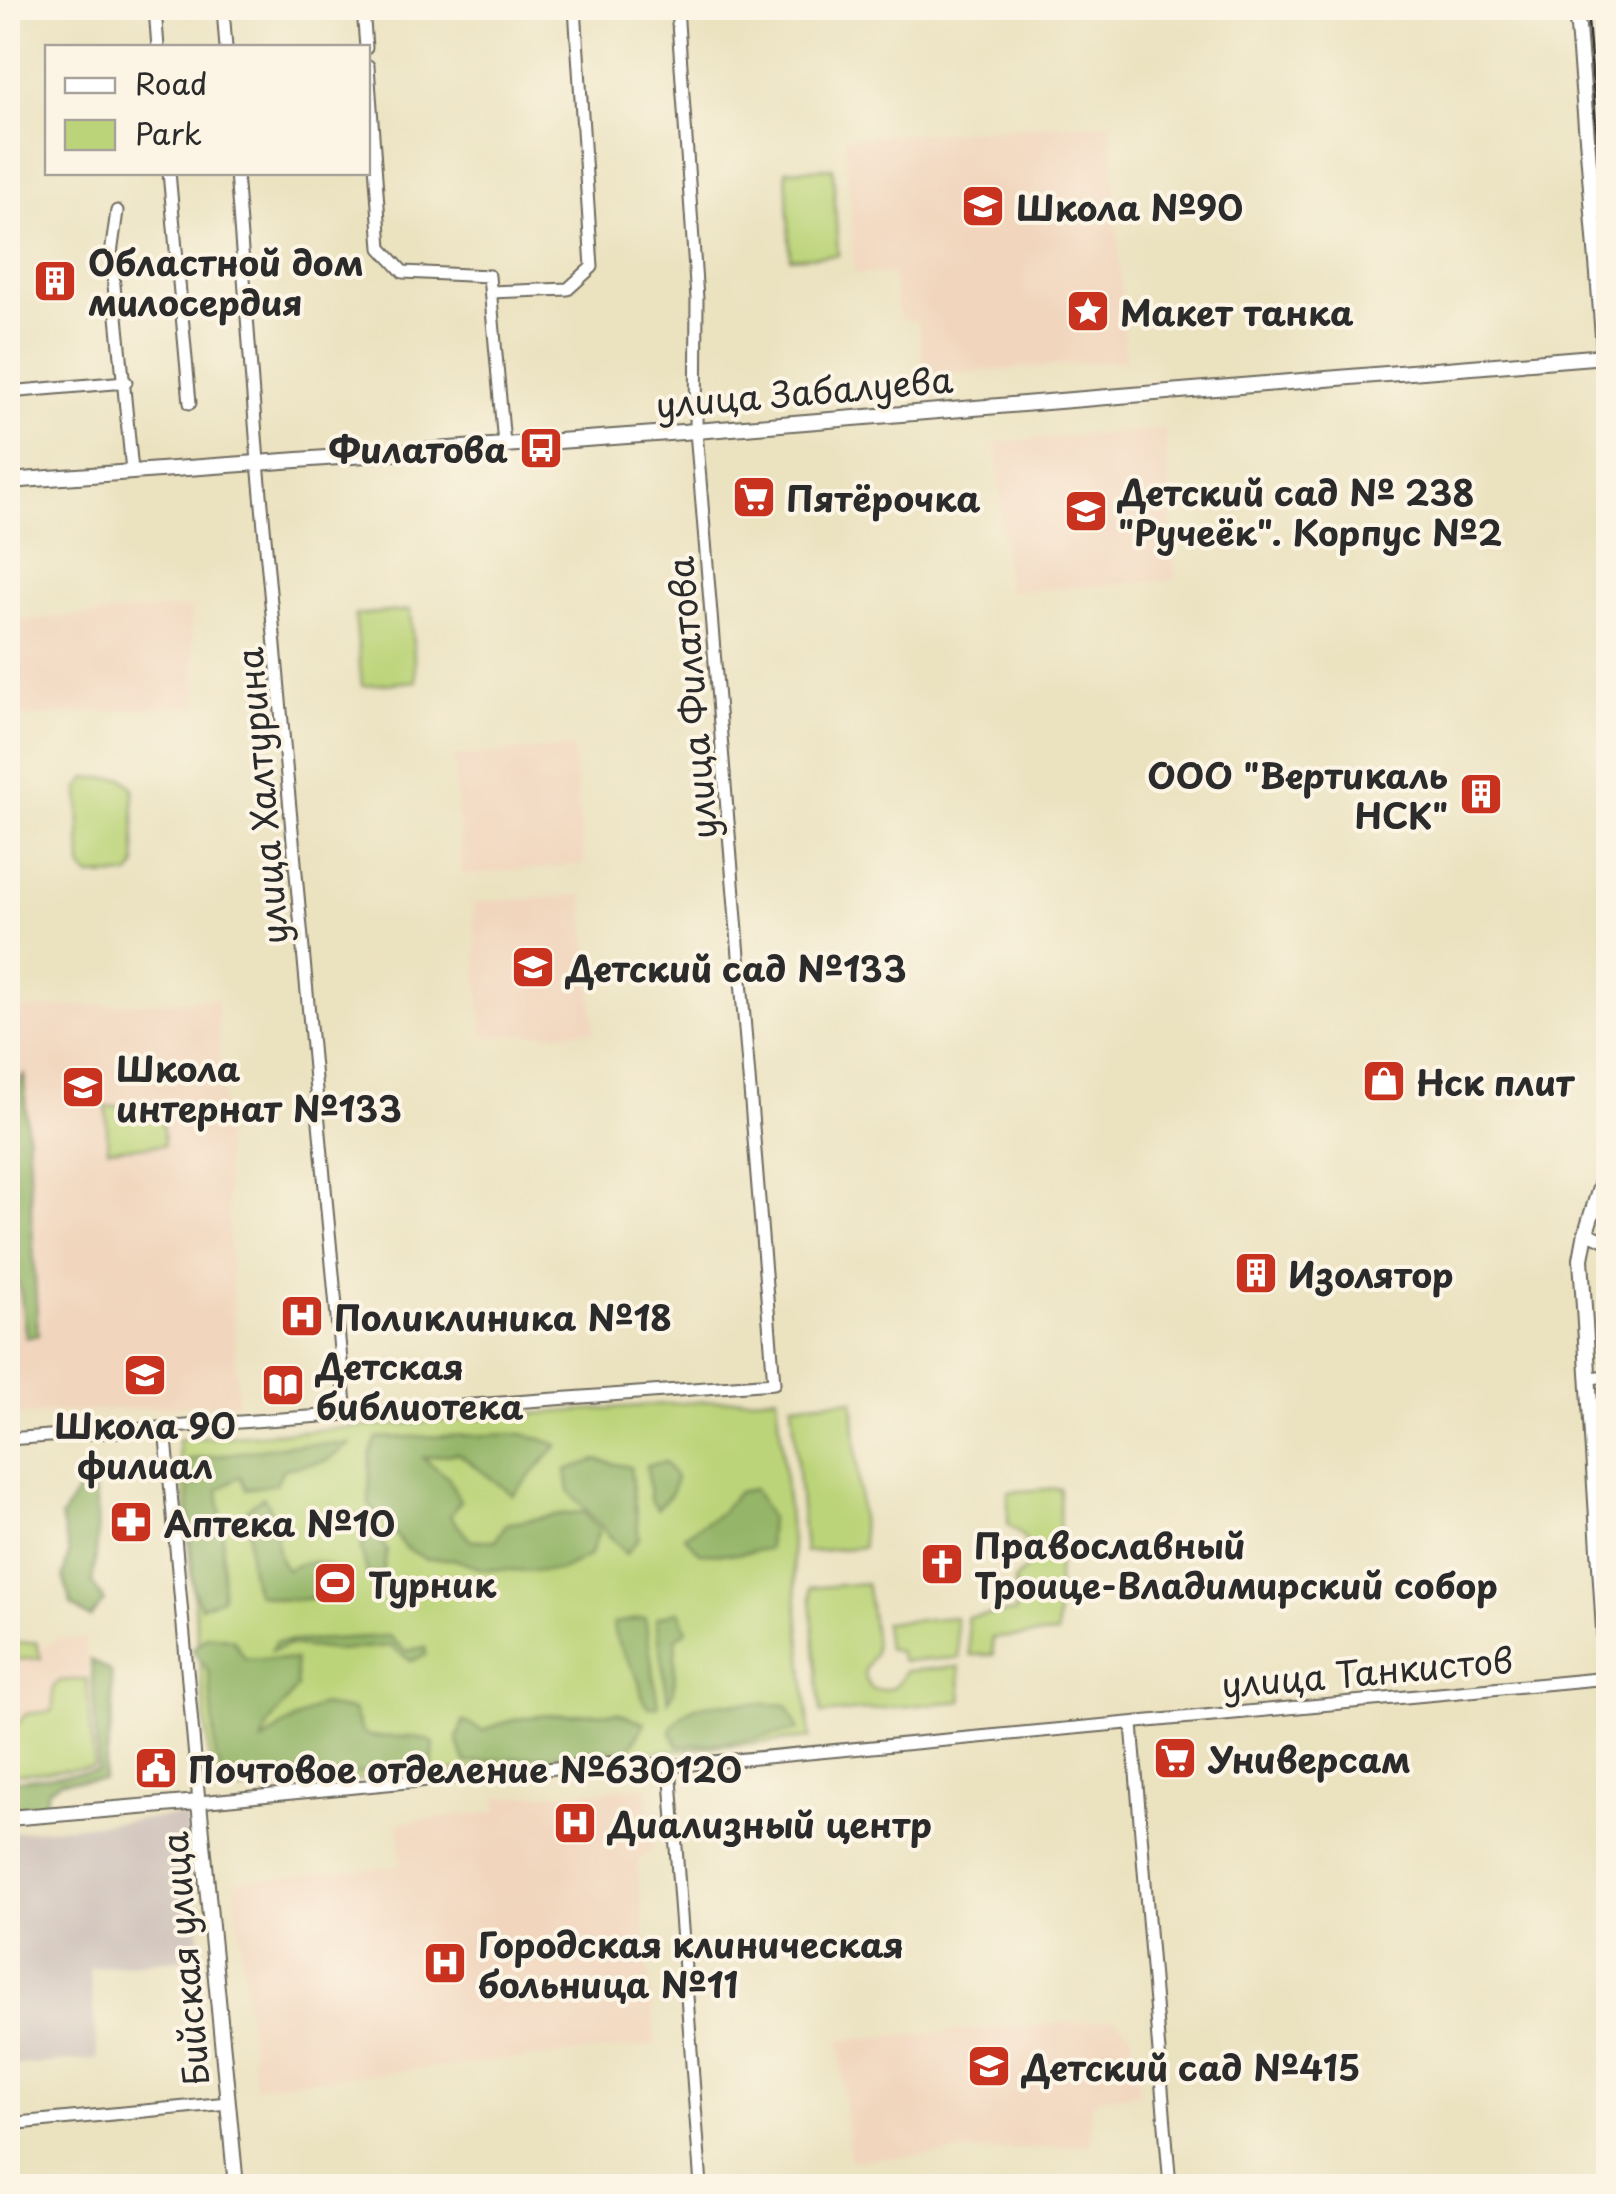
<svg xmlns="http://www.w3.org/2000/svg" width="1616" height="2194" viewBox="0 0 1616 2194" font-family="'Playpen Sans',sans-serif">
<rect width="100%" height="100%" fill="#fcf5e5"/>
<filter id="ink" filterUnits="userSpaceOnUse"><feTurbulence type="fractalNoise" baseFrequency=".01" numOctaves="2"/><feDisplacementMap in="SourceGraphic" scale="20" xChannelSelector="R" yChannelSelector="G"/><feConvolveMatrix kernelMatrix="1 2 1 2 8 2 1 2 1" color-interpolation-filters="sRGB"/></filter>
<filter id="wash" filterUnits="userSpaceOnUse"><feTurbulence type="fractalNoise" baseFrequency=".0048" numOctaves="4" result="noise"/><feDisplacementMap in="SourceGraphic" scale="40" xChannelSelector="R" yChannelSelector="G"/><feGaussianBlur stdDeviation="2.25" result="paint"/><feColorMatrix in="noise" values="0 0 0 0 0 0 0 0 0 0 0 0 0 0 0 0 0 1.4 0 .05"/><feComposite in="paint" operator="in"/></filter>
<g filter="url(#wash)">
<rect width="100%" height="100%" fill="#ebe2c0"/>
<path fill="#f1d5bd" d="M1111,122l14,238 -200,16 -7,-55 -19,-1 -7,-47 -37,1 -10,-136z
M1165,429l11,151 -169,12 -11,-150z
M190,607l8,98 -190,13v-97z
M573,746l11,118 -122,11 -8,-119z
M583,895l11,136 -111,6 -10,-134z
M217,999l21,404 -230,12v-410l16,4z
M85,1638l10,130 -87,8v-133l30,-2 3,4 12,-1 3,-4z
M647,1787l6,61 -16,15 19,182 -401,41 -21,-205 167,-15 -2,-44 98,-10v-14z
M1115,2019l17,16 8,58 -43,5 -7,11 1,35 -241,16 -10,-120z"/>
<path fill="#cec1ba" d="M186,1815l16,142 -113,11 9,91 -90,7v-233z"/>
<path fill="#bcd479" stroke="#748052" stroke-width="2.5" d="M833,168l5,87 -48,3 -4,-88z
M410,610l6,71 -54,5 -7,-71z
M86,778h37l10,9 3,80 -6,8 -41,1 -8,-9 -2,-78z
M161,1104l3,41 -56,4 -2,-42z
M777,1396l33,342 -597,55 -35,-353z
M853,1400l10,147 -58,5 -13,-148z
M1060,1488l-3,146 -65,4 1,17h-23l-3,-38 49,-5 -1,-32 13,-14c3,-19 -2,-32 -20,-41v-33z
M866,1583c2,12 11,60 8,69 -4,15 -18,18 -2,37 16,3 27,-1 33,-18l54,-4 3,34 -141,13 -11,-126z
M955,1617l4,41 -57,3 -3,-9 -12,-4 -3,-25z
M36,1642l5,16 -33,2v-16z
M87,1679l7,88 -86,8v-46l10,-5 8,-10 27,-3v-24l6,-6z"/>
<path fill="#95b669" stroke="#60704a" stroke-width="2.5" d="M24,1074l14,261 -12,3 -7,-55 -11,-6v-174z
M526,1434l32,11 -45,50 -55,-42 -35,5 25,19 12,24 -10,15 21,25 25,-1 10,-16c27,-4 51,-11 78,-12l15,19 -9,24 -29,15 -22,1 -57,-2 -30,-10h-26l-22,-12 -12,-18 -23,-24 1,-51 7,-16z
M350,1444l-24,17 -43,8 -7,15 -30,5 -6,-13 -22,14 5,44 -1,64 -21,9 -8,-18 -6,-129 101,-15z
M596,1460l34,7 9,71 -13,16 -57,-63 -3,-21z
M665,1462l11,16 -5,16 -14,15 -7,-10 -3,-34z
M87,1476c16,23 10,79 5,107l12,18 -14,17 -19,-13 -8,-29 6,-23 -8,-35z
M754,1489l16,28 -2,32 -32,5 -36,-1 -16,-17 36,-23 18,-21z
M263,1497c20,22 6,53 24,73 19,-11 30,-11 50,0l-17,26c-22,6 -42,6 -64,-3 -4,-15 -7,-27 -7,-42 -1,-16 3,-26 -2,-42z
M366,1528l11,7 10,15 -4,23 -15,2 -7,-25z
M679,1611l8,19 -11,7 -2,54 -6,10 -12,-83z
M645,1618l13,88 -10,1c-9,-11 -6,-19 -11,-30 -9,-19 -23,-33 -24,-54z
M208,1635l25,4 12,19 50,2 2,27 -29,38 -5,17 17,-14 40,-23 33,5c3,7 6,17 10,22 10,11 49,-2 71,11l-2,24 -206,17 -10,-25 -7,-87 -17,-23z
M389,1636l17,15 19,-4 1,8 -15,6 -21,-15 -54,4 -48,-5 -17,6 4,-9z
M91,1660l20,12 2,40 -10,68 -42,1 -13,9 -4,22 -36,5v-36l90,-10z
M746,1703l41,2 12,25 -66,12 -55,4 -8,-16c18,-31 44,-26 76,-27z
M618,1713l27,10 -15,25 -165,15 -8,-24 6,-18 20,10c40,-20 90,-16 135,-18z"/>
</g>
<g filter="url(#ink)">
<g fill="none" stroke-linecap="round" stroke-linejoin="round">
<g stroke="#6e6b5f" stroke-width="15">
<path id="minor" d="M155,8l3,40
M223,8l3,40
M363,8l3,40
M368,66l13,182 22,24 86,4 15,168
M169,172l21,231
M236,172l22,290 88,953
M117,211l-6,43 21,217
M491,292l77,-3 24,-22 -17,-259
M8,392l118,-10
M1586,1232l22,10
M1589,1378l19,-2
M165,1427l34,375 420,-40 51,4 938,-88
M8,1439l766,-56 -78,-952 1,-132 -20,-291
M1132,1724l38,462
M670,1766l31,420
M8,2124l220,-21"/>
</g>
<g stroke="#6e6b5f" stroke-width="18">
<path id="tertiary" d="M1573,8l5,19 30,371
M8,481l688,-50 909,-75
M1608,1163l-22,69 -5,27 27,436
M8,1818l191,-16 37,384"/>
</g>
<use href="#minor" stroke="#fff" stroke-width="11"/>
<use href="#tertiary" stroke="#fff" stroke-width="14"/>
<path stroke="#2b2b2b" stroke-width="2.5" d="M1587,8l21,268"/>
</g>
</g>
<defs>
<g id="school-square" transform="scale(2.25)"><rect x="-9" y="-9" width="18" height="18" rx="4" fill="#c8321e" stroke="#fcf5e5"/><path d="M0-5L7-2L0 1L-7-2ZM-4 1L0 2.5L4 1V4Q0 6-4 4Z" fill="#fff"/></g>
<g id="building-square" transform="scale(2.25)"><rect x="-9" y="-9" width="18" height="18" rx="4" fill="#c8321e" stroke="#fcf5e5"/><path d="M-4-6H4V6H1V3H-1V6H-4ZM-2.5-4.3h1.7v1.8h-1.7ZM.8-4.3h1.7v1.8H.8ZM-2.5-1h1.7V.8h-1.7ZM.8-1h1.7V.8H.8Z" fill="#fff"/></g>
<g id="sight-square" transform="scale(2.25)"><rect x="-9" y="-9" width="18" height="18" rx="4" fill="#c8321e" stroke="#fcf5e5"/><path d="M0-6L1.8-2.2L6-1.7L2.9 1.2L3.7 5.4L0 3.3L-3.7 5.4L-2.9 1.2L-6-1.7L-1.8-2.2Z" fill="#fff"/></g>
<g id="bus-square" transform="scale(2.25)"><rect x="-9" y="-9" width="18" height="18" rx="4" fill="#c8321e" stroke="#fcf5e5"/><path d="M-5-6H5V4H4V6H2V4H-2V6H-4V4H-5ZM-3.5-4V0h7V-4ZM-3.5 1.2v1.5H-2V1.2ZM2 1.2v1.5H3.5V1.2Z" fill="#fff"/></g>
<g id="supermarket-square" transform="scale(2.25)"><rect x="-9" y="-9" width="18" height="18" rx="4" fill="#c8321e" stroke="#fcf5e5"/><path d="M-6-5.5h2.5l.6 2H6L4.5 2H-2.5L-4.4-4H-6ZM-1.5 3.2a1.3 1.3 0 1 0 .1 0ZM3 3.2a1.3 1.3 0 1 0 .1 0Z" fill="#fff"/></g>
<g id="shop-square" transform="scale(2.25)"><rect x="-9" y="-9" width="18" height="18" rx="4" fill="#c8321e" stroke="#fcf5e5"/><path d="M-5-2.5h2.3a2.7 3.5 0 0 1 5.4 0H5L5.5 6h-11ZM-1.5-2.5h3a1.5 2.3 0 0 0-3 0Z" fill="#fff"/></g>
<g id="hospital-square" transform="scale(2.25)"><rect x="-9" y="-9" width="18" height="18" rx="4" fill="#c8321e" stroke="#fcf5e5"/><path d="M-5-5h3v3.5h4V-5h3V5h-3V1.5h-4V5h-3Z" fill="#fff"/></g>
<g id="library-square" transform="scale(2.25)"><rect x="-9" y="-9" width="18" height="18" rx="4" fill="#c8321e" stroke="#fcf5e5"/><path d="M-6-4Q-3-5.5-.7-3.5V5Q-3 3-6 4ZM6-4Q3-5.5 .7-3.5V5Q3 3 6 4Z" fill="#fff"/></g>
<g id="pharmacy-square" transform="scale(2.25)"><rect x="-9" y="-9" width="18" height="18" rx="4" fill="#c8321e" stroke="#fcf5e5"/><path d="M-2-6h4v4h4v4h-4v4h-4v-4h-4v-4h4Z" fill="#fff"/></g>
<g id="church-square" transform="scale(2.25)"><rect x="-9" y="-9" width="18" height="18" rx="4" fill="#c8321e" stroke="#fcf5e5"/><path d="M-1.2-6h2.4v3.5h3.3v2.4h-3.3V6h-2.4V-.1h-3.3v-2.4h3.3Z" fill="#fff"/></g>
<g id="stadium-square" transform="scale(2.25)"><rect x="-9" y="-9" width="18" height="18" rx="4" fill="#c8321e" stroke="#fcf5e5"/><path d="M0-5a6.5 5 0 1 0 0 10a6.5 5 0 1 0 0-10ZM-3.5-1.8h7v3.6h-7Z" fill="#fff"/></g>
<g id="civic-square" transform="scale(2.25)"><rect x="-9" y="-9" width="18" height="18" rx="4" fill="#c8321e" stroke="#fcf5e5"/><path d="M-.6-6.5H3V-4.5H.6V-3L4-1V1h2V6H-6V1h2V-1L-.6-3ZM-1.2 2.5V6h2.4V2.5Z" fill="#fff"/></g>
</defs>
<g fill-rule="evenodd">
<use href="#school-square" x="983" y="206"/>
<use href="#building-square" x="55" y="281"/>
<use href="#sight-square" x="1088" y="311"/>
<use href="#bus-square" x="541" y="448"/>
<use href="#supermarket-square" x="754" y="497"/>
<use href="#school-square" x="1086" y="511"/>
<use href="#building-square" x="1481" y="794"/>
<use href="#school-square" x="533" y="967"/>
<use href="#shop-square" x="1384" y="1081"/>
<use href="#school-square" x="83" y="1087"/>
<use href="#building-square" x="1256" y="1273"/>
<use href="#hospital-square" x="302" y="1316"/>
<use href="#school-square" x="145" y="1375"/>
<use href="#library-square" x="283" y="1385"/>
<use href="#pharmacy-square" x="131" y="1522"/>
<use href="#church-square" x="942" y="1564"/>
<use href="#stadium-square" x="335" y="1583"/>
<use href="#supermarket-square" x="1175" y="1758"/>
<use href="#civic-square" x="156" y="1768"/>
<use href="#hospital-square" x="575" y="1823"/>
<use href="#hospital-square" x="445" y="1963"/>
<use href="#school-square" x="989" y="2066"/>
</g>
<g text-anchor="middle" dominant-baseline="central" stroke-width="8" stroke-linejoin="round" paint-order="stroke">
<g font-size="35" font-weight="bold" fill="#2b2b2b" stroke="#fcf5e5" text-anchor="start">
<text x="1016" y="206">Школа №90</text>
<text x="88" y="261">Областной дом<tspan x="88" dy="40">милосердия</tspan></text>
<text x="1120" y="311">Макет танка</text>
<text x="508" y="448" text-anchor="end">Филатова</text>
<text x="1118" y="491">Детский сад № 238<tspan x="1118" dy="40">"Ручеёк". Корпус №2</tspan></text>
<text x="786" y="497">Пятёрочка</text>
<text x="1448" y="774" text-anchor="end">ООО "Вертикаль<tspan x="1448" dy="40">НСК"</tspan></text>
<text x="566" y="967">Детский сад №133</text>
<text x="116" y="1067">Школа<tspan x="116" dy="40">интернат №133</tspan></text>
<text x="1416" y="1081">Нск плит</text>
<text x="1288" y="1273">Изолятор</text>
<text x="334" y="1316">Поликлиника №18</text>
<text x="316" y="1365">Детская<tspan x="316" dy="40">библиотека</tspan></text>
<text x="145" y="1424" text-anchor="middle">Школа 90<tspan x="145" dy="40">филиал</tspan></text>
<text x="164" y="1522">Аптека №10</text>
<text x="974" y="1544">Православный<tspan x="974" dy="40">Троице-Владимирский собор</tspan></text>
<text x="368" y="1583">Турник</text>
<text x="1208" y="1758">Универсам</text>
<text x="188" y="1768">Почтовое отделение №630120</text>
<text x="608" y="1823">Диализный центр</text>
<text x="478" y="1943">Городская клиническая<tspan x="478" dy="40">больница №11</tspan></text>
<text x="1022" y="2066">Детский сад №415</text>
</g>
<g font-size="35" fill="#2b2b2b" stroke="#fcf5e5">
<text transform="translate(804 391) rotate(-5)">улица Забалуева</text>
<text transform="translate(691 698) rotate(-95)">улица Филатова</text>
<text transform="translate(261 796) rotate(-95)">улица Халтурина</text>
<text transform="translate(1367 1671) rotate(-5)">улица Танкистов</text>
<text transform="translate(184 1959) rotate(-95)">Бийская улица</text>
</g>
</g>
<rect width="1616" height="2194" fill="none" stroke="#fcf5e5" stroke-width="40"/>
<rect x="45" y="45" width="325" height="130" fill="#fcf5e5" stroke="#a8a49b" stroke-width="2.5"/>
<rect x="65" y="78" width="50" height="15" fill="#ffffff" stroke="#a8a49b" stroke-width="2.5"/>
<text x="135" y="95" font-size="30" fill="#2b2b2b">Road</text>
<rect x="65" y="120" width="50" height="30" fill="#bcd479" stroke="#a8a49b" stroke-width="2.5"/>
<text x="135" y="145" font-size="30" fill="#2b2b2b">Park</text>
</svg>
